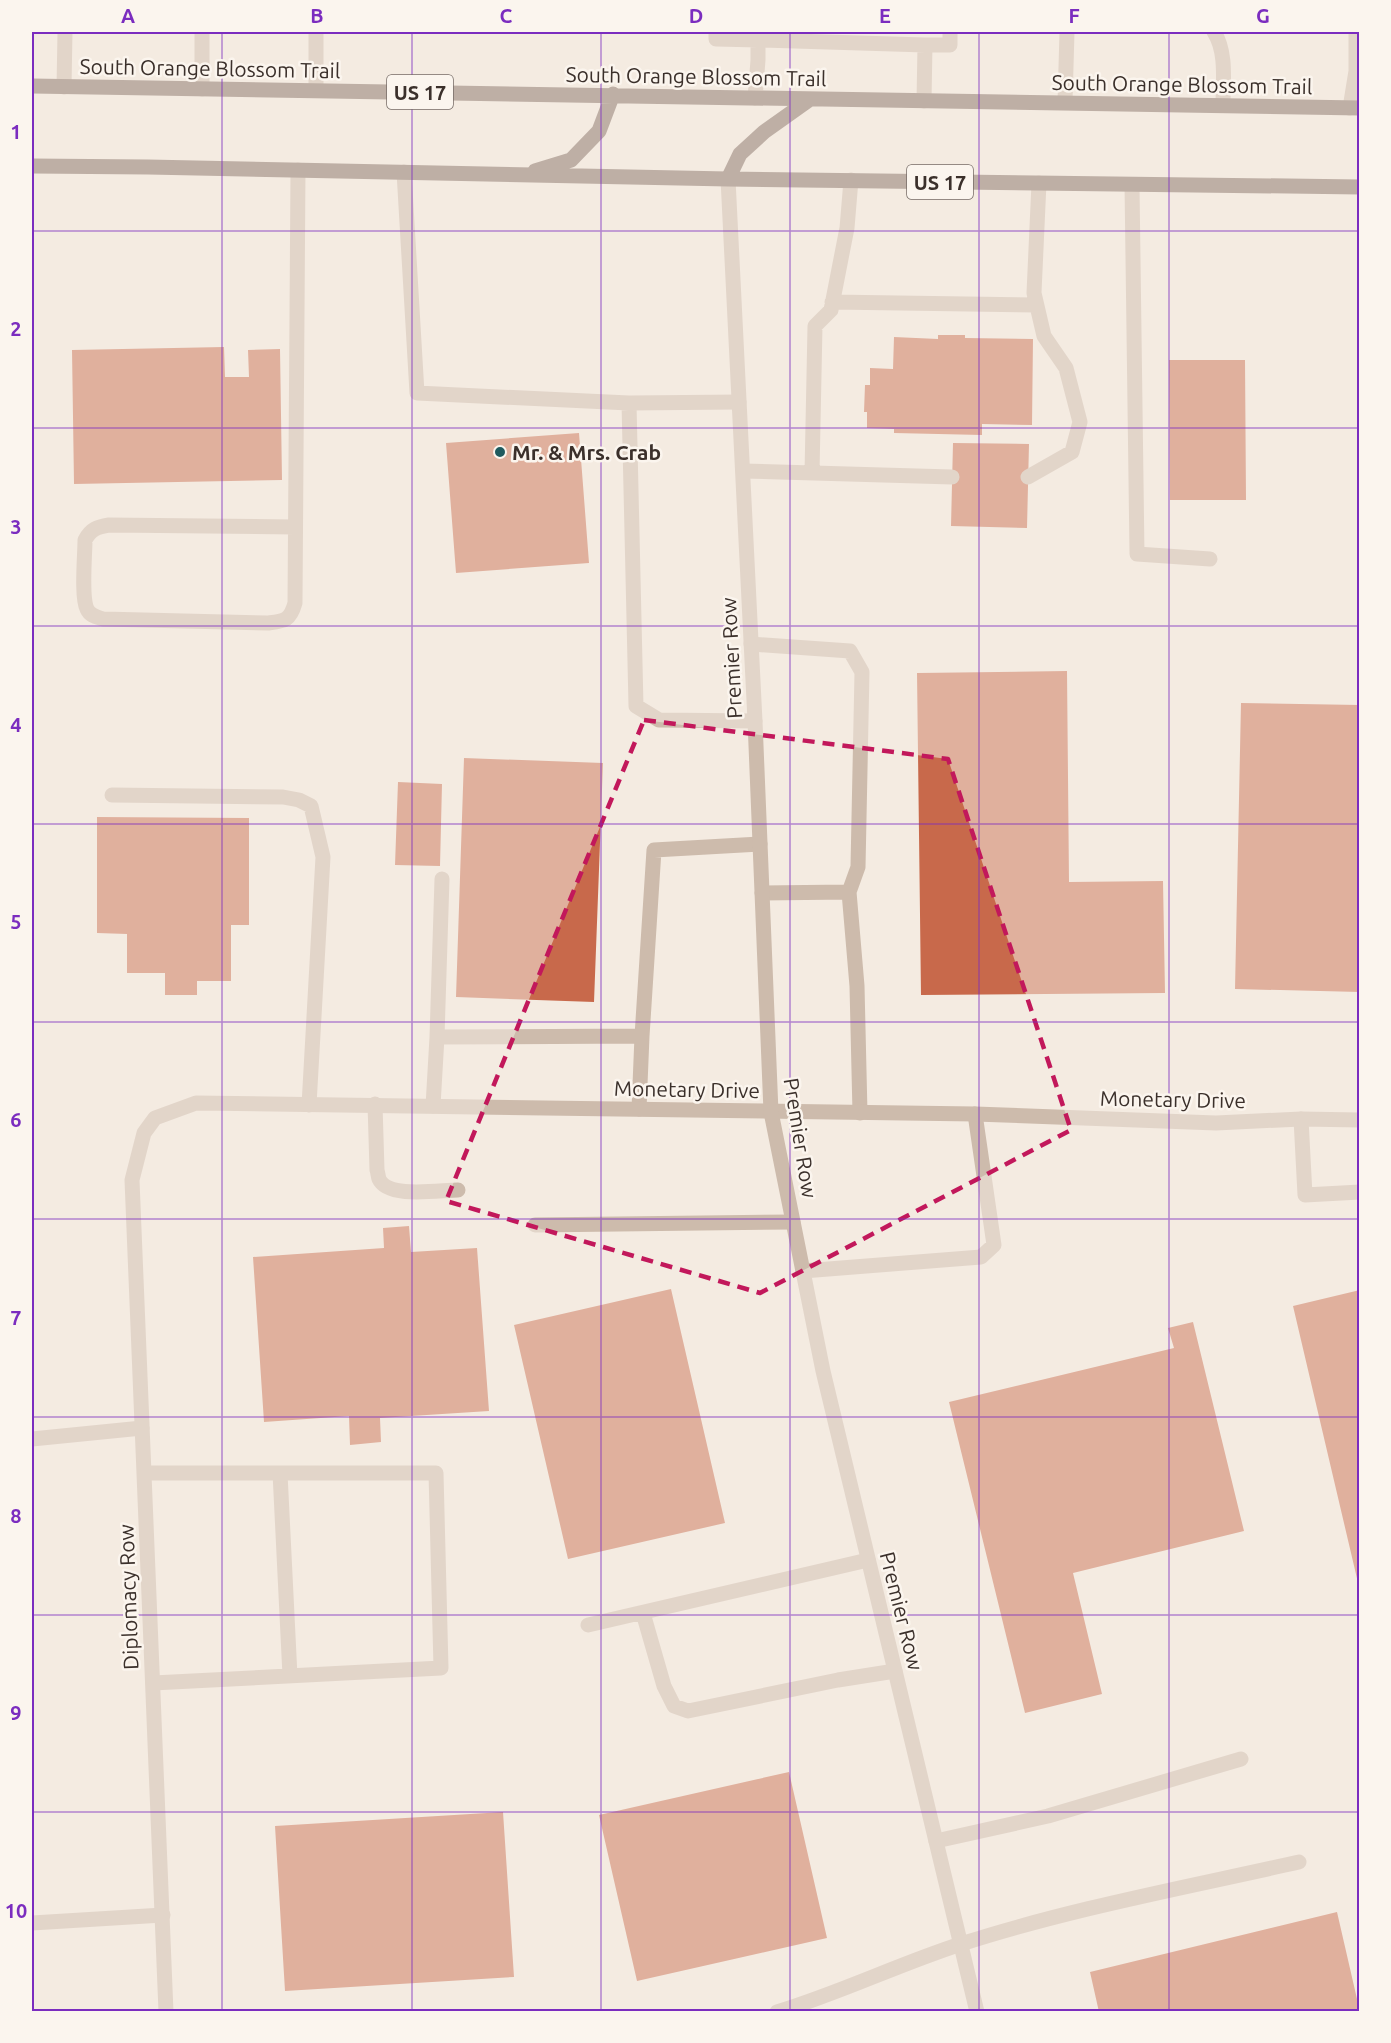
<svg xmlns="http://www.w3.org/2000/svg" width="1391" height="2043" viewBox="0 0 1391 2043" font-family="Ubuntu,sans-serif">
<rect width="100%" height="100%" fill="#f4ebe1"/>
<path fill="#c8694b" d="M938,335h27v3l68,1 -1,86 -50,-1v11l-88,-2v-4l-27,-1v-16h-3l1,-27h5v-17l23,1 1,-32 44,2z
M224,347l1,30h24l-1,-27 32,-1 2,131 -208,4 -2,-134z
M1169,360h76l1,140h-76z
M579,433l10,130 -133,10 -10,-130z
M953,443l76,1 -2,84 -76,-2z
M1067,671l2,211 94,-1 2,112 -244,2 -4,-322z
M1241,703l119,2v287l-125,-3z
M464,758l139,5 -9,239 -138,-5z
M398,782l44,2 -2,82 -45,-1z
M97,817l152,1v107h-18v56h-34v14h-32v-22h-38v-39l-30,-1z
M409,1226l2,26 66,-4 12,163 -109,7 1,24 -31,3 -1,-29 -85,6 -11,-165 131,-9 -1,-20z
M671,1289l54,234 -157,36 -54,-234z
M1360,1290v297h-1l-66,-281z
M1193,1322l51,209 -171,42 29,121 -77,19 -76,-311 225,-54 -6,-20z
M789,1772l38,166 -190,43 -38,-166z
M503,1812l11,165 -229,14 -10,-165z
M1337,1912l23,100h-261l-9,-40z"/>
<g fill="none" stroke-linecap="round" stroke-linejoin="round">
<path stroke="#cdbbac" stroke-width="15" d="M716,32v7l42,1v20l-3,38
M1214,32c13,20 9,50 9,73
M758,40l167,5
M64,87l1,-55
M202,89v-57
M316,90v-58
M924,101l1,-56h25v-13
M1350,108l6,-37v-39
M404,172l13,221 212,10
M1132,185l5,369 73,5
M832,302l204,3
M739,402l-110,1 7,303 23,14 96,1
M743,471l209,6
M812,473l3,-147 16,-16 16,-82 4,-48
M1028,477l44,-25 8,-30 -14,-54 -22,-32 -10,-43 5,-110
M295,527l-186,-2c-12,2 -18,4 -24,15 0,15 -4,57 2,69 3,7 10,8 16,10l165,4c16,-2 22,-2 27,-20l3,-433
M751,644l99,7 12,21 -4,195 -9,25 -87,1
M112,795l171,2 16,3 12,6 12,51 -14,248
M849,892l8,94 3,127
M642,1036l12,-186 106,-6
M437,1037l5,-158
M375,1104l2,66c1,3 1,6 2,9 9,20 60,11 79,11
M433,1106l4,-69 205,-1 -3,73
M1301,1119l4,76 55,-3
M535,1225l258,-3
M803,1271l178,-14 13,-12 -19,-131
M32,1439l110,-11
M145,1473h291l5,195 -288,15
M280,1473l10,203
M643,1613l21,73 10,20 14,5 150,-31 57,-9
M588,1625l280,-65
M936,1841l112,-25 193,-57
M32,1923l131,-8
M777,2012c63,-19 122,-48 184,-68 108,-35 227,-57 338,-82"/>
<path stroke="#cdbbac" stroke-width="15" d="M166,2012l-34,-832 12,-47 11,-15 41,-15 779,11 241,9 85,-4 59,1"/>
<path stroke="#cdbbac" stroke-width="15" d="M1065,102l2,-70
M728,179l27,542 16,391 52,259 154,641"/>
<path stroke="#7d675c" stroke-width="15" d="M32,86l1328,22
M32,166l116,1 580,12 632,8
M535,171l36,-11 28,-29 14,-37
M728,179l12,-25 24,-22 45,-32"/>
</g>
<path d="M0 0H1391V2043H0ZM644,720l304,39 123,371 -311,163 -314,-92z" fill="#f4ebe1" fill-opacity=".55" fill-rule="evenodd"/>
<path fill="none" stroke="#c2185b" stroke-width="4.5" stroke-dasharray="12 8" stroke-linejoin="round" d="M644,720l304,39 123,371 -311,163 -314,-92z"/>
<path fill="none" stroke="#7b2cbf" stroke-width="1.5" stroke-opacity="0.55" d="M222,32v1980M412,32v1980M601,32v1980M790,32v1980M979,32v1980M1169,32v1980M32,231h1328M32,428h1328M32,626h1328M32,824h1328M32,1022h1328M32,1219h1328M32,1417h1328M32,1615h1328M32,1812h1328"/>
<circle fill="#1f5a5e" stroke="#fbf5ee" stroke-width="2" cx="500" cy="452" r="6"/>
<g text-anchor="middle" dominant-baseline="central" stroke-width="5" stroke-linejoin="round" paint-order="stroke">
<g fill="#fbf5ee" stroke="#756b66" stroke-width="1.5">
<rect x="387" y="75" width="66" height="34" rx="4.5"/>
<rect x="907" y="165" width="66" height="34" rx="4.5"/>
</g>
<g font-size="20" font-weight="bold" fill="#3b302b">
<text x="420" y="92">US 17</text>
<text x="940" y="182">US 17</text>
</g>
<g font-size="21" fill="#3b302b" stroke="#fbf5ee">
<text transform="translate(210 68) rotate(1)">South Orange Blossom Trail</text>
<text transform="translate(696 76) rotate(1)">South Orange Blossom Trail</text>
<text transform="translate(1182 84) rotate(1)">South Orange Blossom Trail</text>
<text transform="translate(731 658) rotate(-93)">Premier Row</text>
<text transform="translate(687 1089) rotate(1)">Monetary Drive</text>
<text transform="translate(1173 1099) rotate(1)">Monetary Drive</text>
<text transform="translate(801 1138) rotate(81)">Premier Row</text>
<text transform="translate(128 1597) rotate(-92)">Diplomacy Row</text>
<text transform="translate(902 1611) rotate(76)">Premier Row</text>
</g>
<g font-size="21" font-weight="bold" fill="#3b302b" stroke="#fbf5ee" text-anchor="start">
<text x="512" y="452">Mr. &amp; Mrs. Crab</text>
</g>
</g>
<rect width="1391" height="2043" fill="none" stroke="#fbf5ee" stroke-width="66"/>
<rect x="33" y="33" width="1325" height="1977" fill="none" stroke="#7b2cbf" stroke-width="2"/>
<g font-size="20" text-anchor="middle" font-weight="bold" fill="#7b2cbf">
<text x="128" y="23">A</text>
<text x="317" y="23">B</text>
<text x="506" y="23">C</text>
<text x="696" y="23">D</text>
<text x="885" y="23">E</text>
<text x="1074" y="23">F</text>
<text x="1263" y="23">G</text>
<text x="16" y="139">1</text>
<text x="16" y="336">2</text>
<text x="16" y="534">3</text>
<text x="16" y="732">4</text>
<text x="16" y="929">5</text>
<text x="16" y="1127">6</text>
<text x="16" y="1325">7</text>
<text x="16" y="1523">8</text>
<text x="16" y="1720">9</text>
<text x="16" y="1918">10</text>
</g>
</svg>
